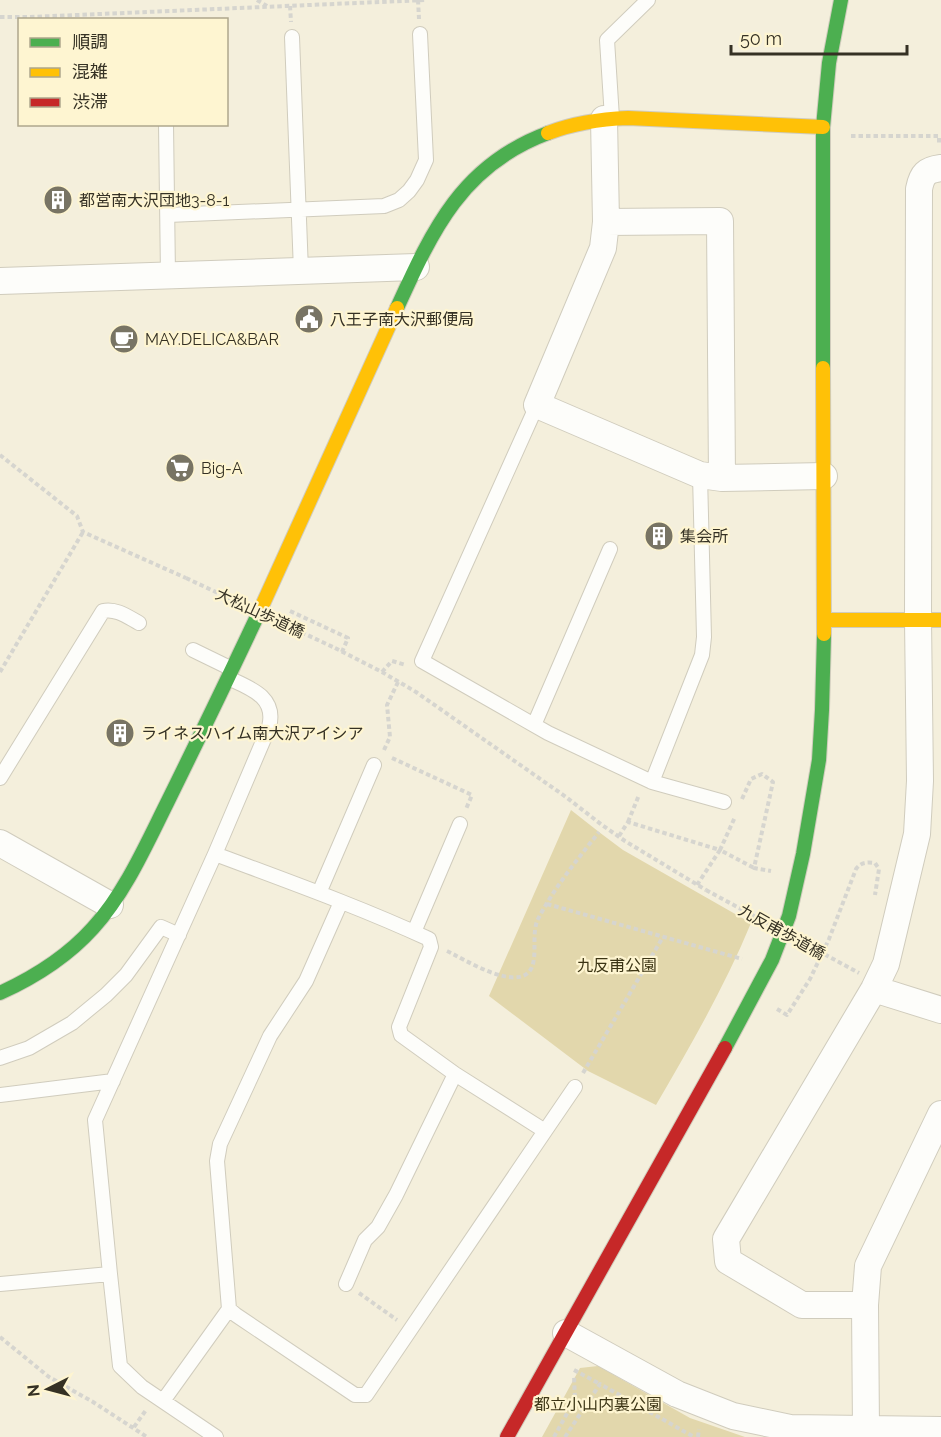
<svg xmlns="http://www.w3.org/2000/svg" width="941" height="1437" viewBox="0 0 941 1437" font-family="Raleway,'Noto Sans JP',sans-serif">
<rect width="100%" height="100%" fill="#f4efdc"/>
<path fill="#e2d7ac" d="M571,810l28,22 24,18 128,73c-26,63 -60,122 -95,182l-68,-34 -99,-75z
M598,1366l92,52 55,19h-203l38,-69z"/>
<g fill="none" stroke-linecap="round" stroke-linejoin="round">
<g stroke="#d0ccbd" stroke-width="16">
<path id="lane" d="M292,37l9,234
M612,118l-5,-78 41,-40
M166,124l2,152
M168,215l216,-9 15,-6 10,-9 8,-11 9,-20 -6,-126
M537,405l-115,256 126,72 104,49 50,-127 2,-18 -4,-162
M193,650l39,19
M534,725l76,-176
M0,778l103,-167c13,-3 25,6 36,12
M652,782l72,20
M215,854c72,27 145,53 214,85l2,8 -32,80 2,8 54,39 90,57 -179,264h-11l-119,-80 -7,-6 -12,-148 3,-17 50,-108 36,-55 35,-79
M319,893l55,-128
M414,932l46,-108
M0,1058l29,-10 43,-25 34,-28 20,-20 35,-48 18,8
M0,1095l113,-14
M545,1131l30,-44
M0,1284l110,-10
M346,1284l19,-44 13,-13 18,-32 59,-121
M163,1401l66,-92
M216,1437l-74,-50 -22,-21 -10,-92 -15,-154 120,-266 54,-127c8,-30 -19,-39 -41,-49"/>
</g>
<g stroke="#d0ccbd" stroke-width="28">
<path id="street" d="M604,119l2,103 -3,26 -66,157 163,70 22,3 102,-2
M606,222l114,-1 2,257
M0,281l416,-14
M0,843l110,62
M874,989l67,21
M865,1305h-63l-74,-44 -2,-22 148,-250 12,-25 31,-130 3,-53 -2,-161 1,-431c3,-15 7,-19 22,-21
M566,1333l111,61 56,22 57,12 151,2
M866,1430l-1,-125 3,-39 73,-152"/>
</g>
<g stroke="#d0ccbd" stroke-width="16">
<path id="fast" d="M397,308c36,-79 65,-143 151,-175
M823,368v-241l6,-64 12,-63
M0,993c35,-16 67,-36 93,-65 32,-35 53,-83 74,-125 32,-65 64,-131 95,-197
M725,1048l47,-88 17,-44 14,-62 16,-94 3,-50 2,-76"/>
</g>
<g stroke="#d0ccbd" stroke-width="16">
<path id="slow" d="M548,133c26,-10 52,-14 80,-15l195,9
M823,368l1,266
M262,606l135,-298
M824,620h117"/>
</g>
<g stroke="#d0ccbd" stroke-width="16">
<path id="jam" d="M507,1437l218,-389"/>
</g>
<path stroke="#d6d5cf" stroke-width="4" stroke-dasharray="4.5 3" stroke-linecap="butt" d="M257,0l10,6
M418,0l1,19
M290,6l1,16
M0,17h30l396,-17
M851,136h88v9
M0,455l77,61 6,16 103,46
M290,611l58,27 -6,14
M335,648l47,24 34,20 150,105 36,28 23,16 81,49
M0,672l83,-140
M382,672l10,-11 14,4
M384,750l6,-13 -3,-32 11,-23
M392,758l80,37 -6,14
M742,799l9,-20 11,-5 11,8 -19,86 17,3
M628,822l11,-27
M619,836l9,-14 92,28 15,-33
M697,885l23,-35 34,18
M547,904l195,55
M447,951c17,8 70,42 84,18 7,-13 0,-36 7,-50 16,-31 39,-59 61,-87
M777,1009l10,6 23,-36 19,-40 27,-70c5,-7 11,-7 19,-6l4,6 -4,26
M583,1073l80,-136
M359,1293l38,27
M0,1337l49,40 44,25 54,35
M574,1370l26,14
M134,1427l12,-17
M554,1437l21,-38 -1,-23
M565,1437l35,-53 94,53
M698,1437l1,-8"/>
<use href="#lane" stroke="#fdfdfa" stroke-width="14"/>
<use href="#street" stroke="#fdfdfa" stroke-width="26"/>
<use href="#fast" stroke="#4caf50" stroke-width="14"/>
<use href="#slow" stroke="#ffc107" stroke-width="14"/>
<use href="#jam" stroke="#c62828" stroke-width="14"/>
<path stroke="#d6d5cf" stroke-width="4" stroke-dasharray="4.5 3" stroke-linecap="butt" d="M186,578l149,70
M706,890l153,83"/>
</g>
<defs>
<g id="building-disc" transform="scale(1.5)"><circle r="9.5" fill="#787464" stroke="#fef5d1"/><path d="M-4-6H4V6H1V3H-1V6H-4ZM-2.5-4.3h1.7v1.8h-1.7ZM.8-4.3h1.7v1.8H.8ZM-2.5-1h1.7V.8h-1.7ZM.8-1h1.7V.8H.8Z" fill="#fff"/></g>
<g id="civic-disc" transform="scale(1.5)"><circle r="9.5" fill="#787464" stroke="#fef5d1"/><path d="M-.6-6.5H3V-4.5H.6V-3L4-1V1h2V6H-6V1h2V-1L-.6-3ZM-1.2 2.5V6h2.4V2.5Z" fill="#fff"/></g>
<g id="cafe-disc" transform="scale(1.5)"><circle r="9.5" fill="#787464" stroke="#fef5d1"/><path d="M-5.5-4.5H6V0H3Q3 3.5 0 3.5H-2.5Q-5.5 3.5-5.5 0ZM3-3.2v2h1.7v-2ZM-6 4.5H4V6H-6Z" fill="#fff"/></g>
<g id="supermarket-disc" transform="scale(1.5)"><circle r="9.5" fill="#787464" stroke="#fef5d1"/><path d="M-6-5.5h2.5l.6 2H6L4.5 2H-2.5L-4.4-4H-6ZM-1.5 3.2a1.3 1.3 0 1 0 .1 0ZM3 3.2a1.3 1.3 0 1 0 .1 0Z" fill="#fff"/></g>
</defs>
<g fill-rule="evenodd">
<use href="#building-disc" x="58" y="200"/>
<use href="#civic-disc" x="309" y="319"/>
<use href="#cafe-disc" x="124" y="339"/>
<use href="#supermarket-disc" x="180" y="468"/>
<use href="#building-disc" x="659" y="536"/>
<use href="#building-disc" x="120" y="733"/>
</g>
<g text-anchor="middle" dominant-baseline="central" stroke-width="4.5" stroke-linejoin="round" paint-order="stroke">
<g font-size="16" fill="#353124" stroke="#fef5d1" text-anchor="start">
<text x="79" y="200">都営南大沢団地3-8-1</text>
<text x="330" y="319">八王子南大沢郵便局</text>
<text x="145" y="339">MAY.DELICA&amp;BAR</text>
<text x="201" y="468">Big-A</text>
<text x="680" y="536">集会所</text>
<text x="141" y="733">ライネスハイム南大沢アイシア</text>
</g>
<g font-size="16" fill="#353124" stroke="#fef5d1">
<text transform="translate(260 613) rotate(25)">大松山歩道橋</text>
<text transform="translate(782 932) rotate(29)">九反甫歩道橋</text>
</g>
<g font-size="16" fill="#3c3515" stroke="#fef5d1">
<text x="617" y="965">九反甫公園</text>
<text x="598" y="1404">都立小山内裏公園</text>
</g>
</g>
<rect x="18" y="18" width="210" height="108" fill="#fef5d1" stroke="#aea78c" stroke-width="1.5"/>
<rect x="30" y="38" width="30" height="9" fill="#4caf50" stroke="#aea78c" stroke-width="1.5"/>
<text x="72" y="48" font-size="18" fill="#353124">順調</text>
<rect x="30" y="68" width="30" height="9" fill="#ffc107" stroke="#aea78c" stroke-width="1.5"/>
<text x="72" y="78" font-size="18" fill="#353124">混雑</text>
<rect x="30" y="98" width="30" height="9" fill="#c62828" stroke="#aea78c" stroke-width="1.5"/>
<text x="72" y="108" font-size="18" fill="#353124">渋滞</text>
<g transform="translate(48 1389) rotate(264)" stroke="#fef5d1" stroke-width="4.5" paint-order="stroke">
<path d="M0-4.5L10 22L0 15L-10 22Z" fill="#353124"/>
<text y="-9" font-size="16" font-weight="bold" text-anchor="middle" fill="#353124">N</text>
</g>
<path d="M731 45v9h176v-9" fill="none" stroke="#353124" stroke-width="3"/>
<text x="740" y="45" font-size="18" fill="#353124" stroke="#fef5d1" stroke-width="4.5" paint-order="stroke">50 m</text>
</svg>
